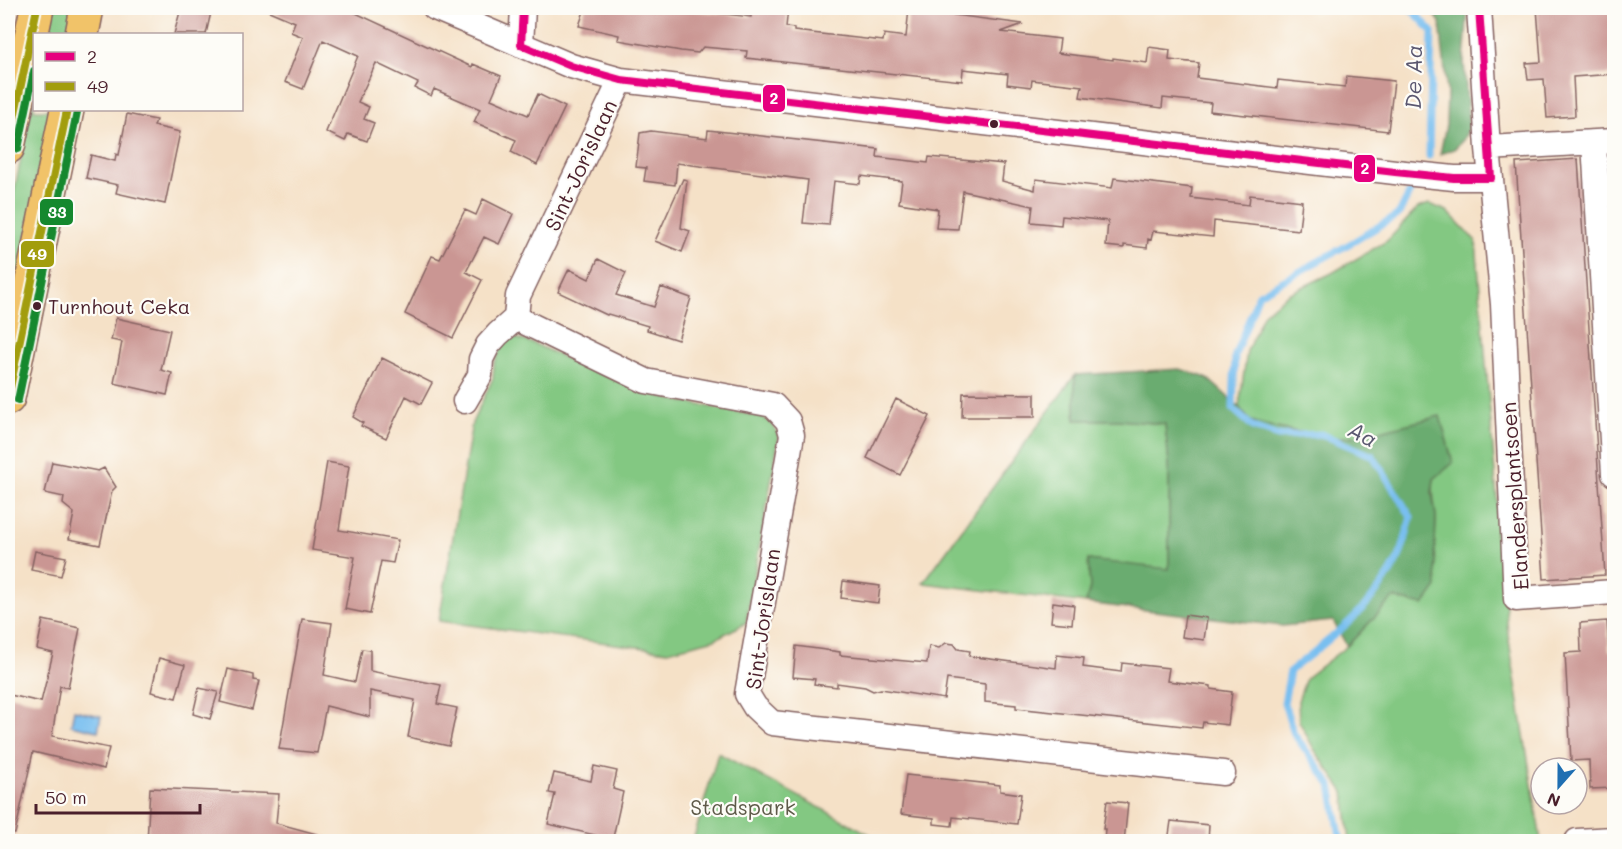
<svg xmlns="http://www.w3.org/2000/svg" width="1622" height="849" viewBox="0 0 1622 849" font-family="Mali,sans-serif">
<rect width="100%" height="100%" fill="#fdfcf7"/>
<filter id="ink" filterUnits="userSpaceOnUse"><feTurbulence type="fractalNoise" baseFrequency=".0167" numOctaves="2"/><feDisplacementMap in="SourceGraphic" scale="12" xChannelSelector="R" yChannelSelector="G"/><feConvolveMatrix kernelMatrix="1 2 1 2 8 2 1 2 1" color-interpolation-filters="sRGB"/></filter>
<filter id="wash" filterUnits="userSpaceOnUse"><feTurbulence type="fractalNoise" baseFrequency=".008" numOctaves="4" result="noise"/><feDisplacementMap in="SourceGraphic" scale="24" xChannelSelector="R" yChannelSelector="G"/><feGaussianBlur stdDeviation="1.35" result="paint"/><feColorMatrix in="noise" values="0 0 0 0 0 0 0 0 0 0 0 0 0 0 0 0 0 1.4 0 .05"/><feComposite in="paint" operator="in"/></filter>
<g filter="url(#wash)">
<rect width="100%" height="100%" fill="#f5e1c7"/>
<path fill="#83c882" stroke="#667456" stroke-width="1.5" d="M53,8h23l-6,26h-22z
M34,95v15h20l-46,215v-104z
M1429,204l18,7 29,30 32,393 33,207h-191l-6,-49 -30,-43 -15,-28 -1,-20 8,-23 41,-32 46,-48 31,7c5,-29 11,-56 12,-84 0,-16 -5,-24 -2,-42l-71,-44 -27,3 -55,-9 -31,-8 -11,-14 8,-56 17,-38 24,-19 44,-21 55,-32 31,-33z
M516,338l19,6 55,26 79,29 94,18 10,8 6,12 -33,186 -31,16 -47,12 -229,-30 33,-198 21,-45 1,-14 10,-23z
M1075,375v45h44l46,4 4,39v107l-81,-10 2,27 -4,16 -163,-20z
M718,753l164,88h-189z"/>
<path fill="#6aac70" stroke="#5a664e" stroke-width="1.5" d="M1430,8h38l-4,54 5,66 -6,12 -9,9 -14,5 6,-29 1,-33 -7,-70z
M1180,369l27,9 32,29 11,14 31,8 55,9 28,-3 76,-19 13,47 -19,16 -2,14 4,23 -1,32 2,39 -13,18 -31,-7 -46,48 -14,-25 -51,5 -196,-23 4,-16 -2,-27 81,9v-106l-4,-39 -46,-4h-44v-45z"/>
<path fill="#79bff0" stroke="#626f8e" stroke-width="1.5" d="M74,710l27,6 -3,15 -27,-6z"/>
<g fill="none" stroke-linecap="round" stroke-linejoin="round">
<path stroke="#79bff0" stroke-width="7" d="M1410,8l22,23 -3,125
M1337,842l3,-6 -9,-51 -37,-51 -10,-31 6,-32c42,-33 85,-65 109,-114 6,-12 8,-27 12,-40l-38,-61 -52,-22 -43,2 -25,-9 -20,-18 2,-54 24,-61 94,-52 46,-28 11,-22"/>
</g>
<g id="blocks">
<path fill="#ca9693" d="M181,8h31l-6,26h-32z
M262,8h83l127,59 1,-3 28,12 -10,23 37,16 10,-21 27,13 -28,58 -26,-13 5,-12 -42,-18 6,-13 -46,-20 -3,7 -16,-8 3,-5 -42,-20 -18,39 11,5 -5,12 10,4 -7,18 -19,-7 -3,7 -19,-9 32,-76 -35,-16 -20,49 -18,-7 18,-45 -12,-5 4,-10z
M585,8h87l79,9 1,-9h36l-2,19 8,1v3l89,10 1,-7 22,3 3,-28 114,15 -22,8 59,7 -2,14 55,7v-2l34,5 2,-16 21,3 -1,10 30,3 -2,15 80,10 1,-8 67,7 1,-11 48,5 -6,50 -178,-20 1,-8 -48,-5 -1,10 -82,-11 2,-11 -50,-6 -1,7 -24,-3 1,-10 -45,-5 -1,12 -216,-23 1,-7 -44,-4 -5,6 -17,-2 -63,-11 1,-5 -40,-9z
M1537,8h77v66l-41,3 2,39 -28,2 -3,-39 -16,1 -2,-17 15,-1z
M127,114l29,6 -2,6 26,6 -15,72 -49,-11 2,-8 -32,-7 5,-23 24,6 1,-7 3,1z
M708,130l170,19 -1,8 51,6 1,-6 75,7 -2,17 33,9 1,-11 76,9 2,-10 78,10 -1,10 58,7 1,-10 52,6 -3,29 -85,-9 -1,16 -60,-6 -2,9 -3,-1 -1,9 -23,-3v3l-18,-2 2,-25 -46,-5 -1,9 -30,-3 2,-16 -70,-15 -5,38 -22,-1 2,-19 -39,-6 3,-22 -41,-5 -1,8 -26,-3 -5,44 -26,-2 5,-43 -131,-17 -2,22 -31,-4 2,-13 -10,-1 4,-34 11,-2 56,7z
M1578,159l27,416 -61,4 -28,-416z
M683,179l4,1 -6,48 9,3 -8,21 -27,-11z
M483,199l30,15 -14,30 -15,-7 -18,35 16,8 -29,58 -48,-24 27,-58 8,3 25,-49 11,5z
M598,259l28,14 -10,22 38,12 7,-20 30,11 -13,42 -31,-10 1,-4 -40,-12 -1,1 -49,-23 11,-23 20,10z
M116,318l54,12 -9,40 11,3 -5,22 -53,-12 8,-41 -11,-2z
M382,358l50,25 -11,21 -15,-8 -20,42 -25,-12 2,-3 -10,-6z
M963,393l72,1v23h-73z
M896,399l34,17 -30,59 -33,-17z
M52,462l46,9 6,-3 12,19 -4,4 -12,54 -31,-6 5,-26 -11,-9 1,-7 -19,-4z
M327,462l22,4 -10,64 59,10 -5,23 -12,-2 -11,53 -25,-5 10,-52 -43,-7z
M35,551l31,6 -5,19 -30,-6z
M843,581l37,5 -2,17 -37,-5z
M1053,602l21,3 -2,19 -21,-2z
M1185,615l22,3 -3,22 -22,-3z
M302,619l30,4 -8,52 31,7 7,-33 8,1v21l71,14 -4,19 20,4 -8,38 -41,-9 7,-37 -45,-9v26l-44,-11 -9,47 -38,-4z
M43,620l37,8 -12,60 -8,-2 -8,50 57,12 -5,21 -71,-17 -18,82 -7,-1v-60h4l-4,-27 2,-51 31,7 12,-49 -16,-4z
M1607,621l2,30 5,-1v138l-24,1 -1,-29 -18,1 -6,-108 16,-1 -1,-29z
M946,643l8,1 4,5 12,2 -1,5 87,12 1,-13 27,3 -1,9 38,5 1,-9 47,5 -2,13 44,5v3l21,3 -4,33 -25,-3 -1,6 -186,-20v-3l-31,-3v-18l-38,-5 -3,20 -63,-10 -8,2 -8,-4 -28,-4v4l-23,-3 1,-5 -22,-2 3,-31 44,6v3l87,8 2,-17 10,2z
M159,658l26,7 -9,33 -25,-6z
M228,669l25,6v5l6,1 -7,29 -32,-8z
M199,688l19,4 -8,27 -17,-5z
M594,766l23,5 -4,18 10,3 -11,50 -17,-4v-3l-47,-11 7,-30 -6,-1 5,-20 37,8z
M906,775l94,10v6l21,3 -4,30 -64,-7 -1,9 -18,-2v-6l-33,-4z
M150,788l129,6 -3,29 48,13 -1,6h-176z
M1107,801l21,2 -4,39h-20l1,-13h-2z
M1171,821l38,4 -1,17h-40z"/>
</g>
</g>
<g filter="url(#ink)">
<use href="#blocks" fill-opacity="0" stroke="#866362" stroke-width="1.5"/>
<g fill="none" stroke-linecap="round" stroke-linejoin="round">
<g stroke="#866362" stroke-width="27">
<path id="minor" d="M435,8l136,58 50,14 774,92 59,6h37
M1479,8l9,140 15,156 13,295 98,-7
M521,45l2,-37
M621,80l-103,216 -2,22 130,63 127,24 15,16 4,14 -45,259 8,13 17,16 451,50
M1594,143l20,331
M1488,148l126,-7
M465,401l15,-26 1,-16 7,-14 10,-11 18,-16
M1577,841l37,-2"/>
</g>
<g stroke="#866362" stroke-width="36">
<path id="primary" d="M82,34l5,-26
M8,147l29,-139
M8,398l59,-288"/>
</g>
<use href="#minor" stroke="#fff" stroke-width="24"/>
<use href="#primary" stroke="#f1c369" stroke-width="33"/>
<g stroke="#fdfcf7" stroke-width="12">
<path id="bus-1" d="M523,8l-2,37 50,21 50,14 774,92 59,6h37l-12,-170"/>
</g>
<g stroke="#fdfcf7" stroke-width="12">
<path id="bus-2" d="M8,147l29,-139
M8,398l59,-288"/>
</g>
<g stroke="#fdfcf7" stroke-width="12">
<path id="bus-3" d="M18,149l16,-78
M18,400l59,-288"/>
</g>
<use href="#bus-1" stroke="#e6007e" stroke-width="8"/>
<use href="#bus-2" stroke="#a29d0d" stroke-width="8"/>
<use href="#bus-3" stroke="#15882e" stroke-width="8"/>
</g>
</g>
<g fill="#4a1f2b" stroke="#fdfcf7" stroke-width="2">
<circle cx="994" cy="124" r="5"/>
<circle cx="37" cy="306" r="5"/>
</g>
<g text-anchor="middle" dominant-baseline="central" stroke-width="4.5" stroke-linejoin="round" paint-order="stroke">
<g font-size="20" fill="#4a1f2b" stroke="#fdfcf7" text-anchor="start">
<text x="48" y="306">Turnhout Ceka</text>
</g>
<g font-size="21" fill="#4a1f2b" stroke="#fdfcf7">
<text transform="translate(580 165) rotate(-65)">Sint-Jorislaan</text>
<text transform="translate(1514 496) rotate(-94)">Elandersplantsoen</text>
<text transform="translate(762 619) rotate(-82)">Sint-Jorislaan</text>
</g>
<g font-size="21" fill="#5e5a49" stroke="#fdfcf7">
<text x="743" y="806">Stadspark</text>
</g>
<g font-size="22" font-style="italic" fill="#5a5770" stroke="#fdfcf7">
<text transform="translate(1413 77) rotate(-89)">De Aa</text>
<text transform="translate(1363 434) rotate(28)">Aa</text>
</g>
</g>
<g stroke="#fdfcf7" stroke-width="2">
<rect x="762" y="84" width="24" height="29" rx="6" fill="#e6007e"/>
<rect x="1353" y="154" width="23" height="29" rx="6" fill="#e6007e"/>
<rect x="39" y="198" width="35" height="28" rx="6" fill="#15882e"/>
<rect x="20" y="240" width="35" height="28" rx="6" fill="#a29d0d"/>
</g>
<g font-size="16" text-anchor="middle" font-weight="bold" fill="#fff">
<text x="774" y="104">2</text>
<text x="1365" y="174">2</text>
<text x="57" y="218">33</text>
<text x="37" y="260">49</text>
</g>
<rect width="1622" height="849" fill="none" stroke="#fdfcf7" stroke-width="30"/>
<rect x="33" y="33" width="210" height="78" fill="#fdfcf7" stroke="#b5a4a5" stroke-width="1.5"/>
<rect x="45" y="52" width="30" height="9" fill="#e6007e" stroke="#b5a4a5" stroke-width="1.5"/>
<text x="87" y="63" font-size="18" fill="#4a1f2b">2</text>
<rect x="45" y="82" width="30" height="9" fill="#a29d0d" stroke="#b5a4a5" stroke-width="1.5"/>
<text x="87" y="93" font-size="18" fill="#4a1f2b">49</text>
<g transform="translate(1559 786) rotate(201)"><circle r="28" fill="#fdfcf7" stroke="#b5a4a5" stroke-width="1.5"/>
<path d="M0-4.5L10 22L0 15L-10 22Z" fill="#1f6fb2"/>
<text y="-9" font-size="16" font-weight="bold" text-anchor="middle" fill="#4a1f2b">N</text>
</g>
<path d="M36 804v9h164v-9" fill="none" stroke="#4a1f2b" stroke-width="3"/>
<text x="45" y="804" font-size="18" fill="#4a1f2b" stroke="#fdfcf7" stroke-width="4.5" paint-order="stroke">50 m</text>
</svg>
